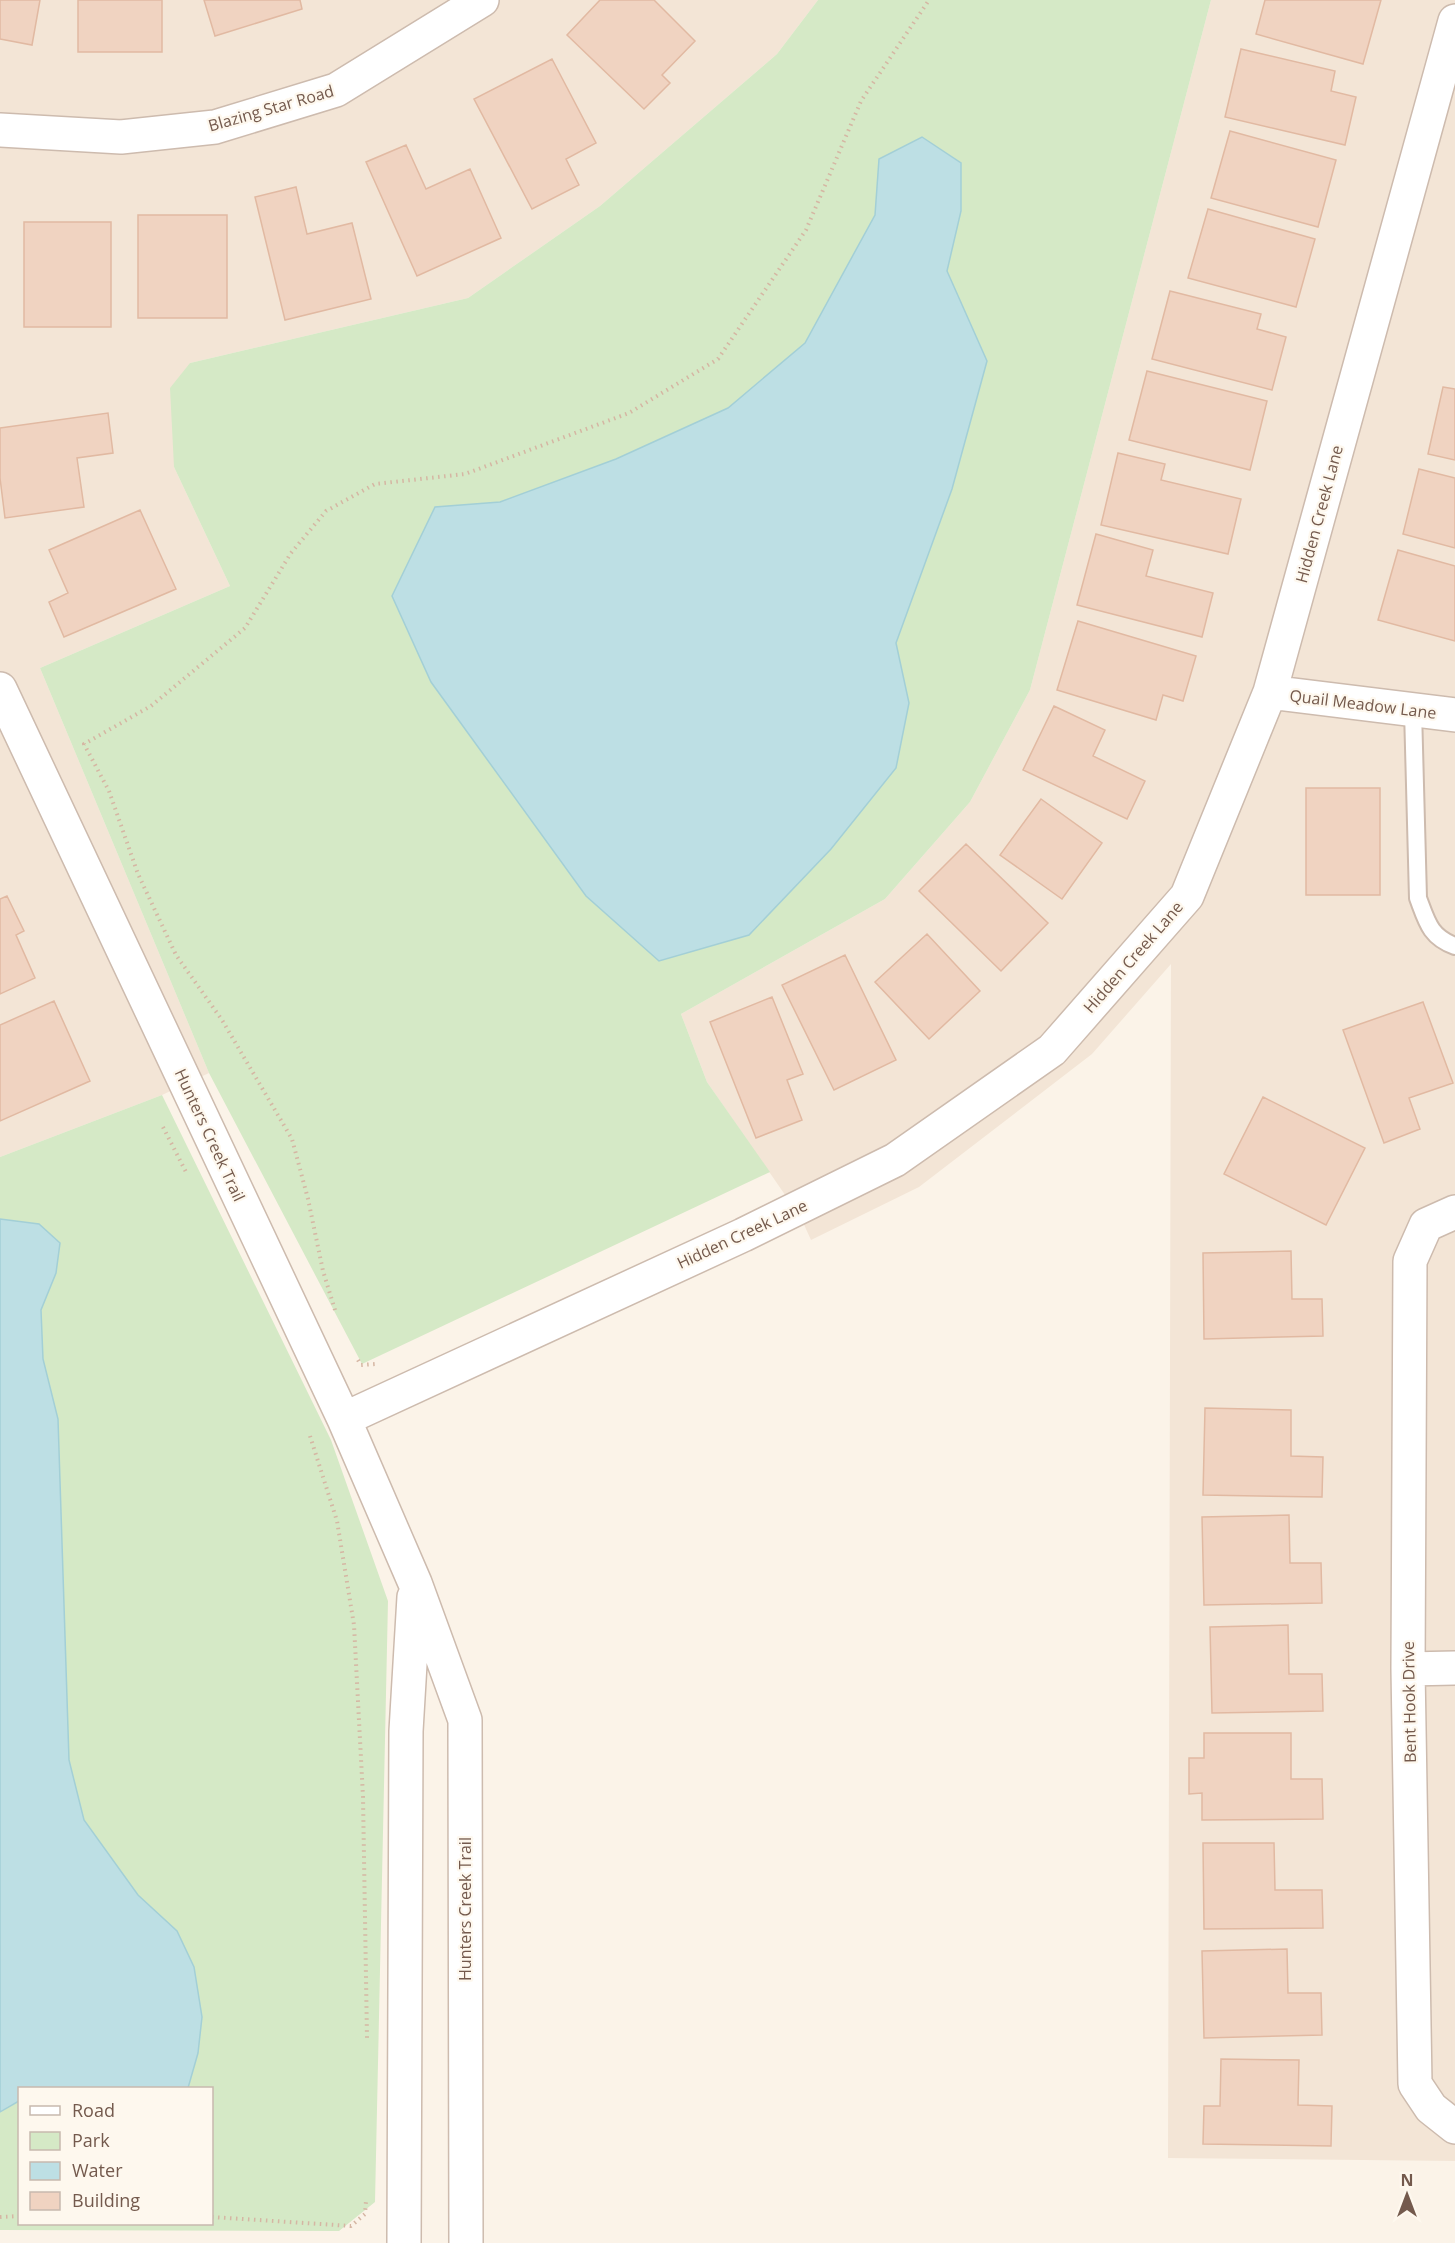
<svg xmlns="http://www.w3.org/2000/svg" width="1455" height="2243" viewBox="0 0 1455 2243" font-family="'Open Sans',sans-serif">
<rect width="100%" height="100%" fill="#fbf3e8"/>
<path fill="#f3e5d6" d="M0,0h818l-41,54 -177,152 -132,92 -278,65 -16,104 56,119 -190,82 169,405 -47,22 -162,62z
M1211,0h244v2161l-287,-3 3,-1194 -79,90 -173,133 -108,53 -10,-22 -94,-136 -26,-68 204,-115 85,-97 60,-112z"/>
<path fill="#d5e9c6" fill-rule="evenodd" d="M818,0h393l-181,690 -60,112 -85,97 -204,115 26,68 63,90 -408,192 -153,-291 -169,-405 190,-82 -56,-119 -4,-79 20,-25 278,-65 132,-92 177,-152z
M162,1095l169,345 57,161 -13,601 -36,29 -339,-1v-1073zM20,2088h192v136h-192z"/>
<path fill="#bddfe4" stroke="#a3cfd6" stroke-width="1.5" d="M922,137l39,26v48l-14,60 40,90 -35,128 -56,154 13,60 -13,65 -65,81 -82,86 -90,26 -73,-65 -155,-214 -39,-86 43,-89 65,-5 116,-43 112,-51 77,-65 70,-128 4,-56z
M0,1219l39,5 21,19 -4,30 -15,37 2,49 15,60 11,341 15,60 54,75 39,36 17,36 8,50 -4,36 -10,35h-168l-1,13 -19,11z"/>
<path fill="#f0d3c1" stroke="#e1b9a2" stroke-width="1.5" d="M0,0h40l-8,45 -32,-6z
M78,0h84v52h-84z
M204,0h96l2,9 -87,27z
M600,0h54l41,41 -33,34 8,8 -26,26 -77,-74z
M1265,0h116l-18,64 -107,-30z
M1241,49l94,22 -4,20 25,6 -11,48 -120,-28z
M552,59l44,84 -30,16 13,26 -47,24 -58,-110z
M1230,131l106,29 -18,67 -107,-29z
M406,145l20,44 44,-20 31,69 -84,38 -51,-114z
M296,187l11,47 45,-11 19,76 -86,21 -30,-123z
M1208,209l107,30 -19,68 -108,-29z
M138,215h89v103h-89z
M24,222h87v105h-87z
M1170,291l91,23 -4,15 29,8 -14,53 -120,-31z
M1147,371l120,30 -17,69 -121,-30z
M1443,387l12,2v71l-27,-6z
M108,413l5,40 -36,5 7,49 -79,11 -5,-40v-50z
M1118,453l47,11 -4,16 80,19 -13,55 -127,-29z
M1419,469l36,9v70l-52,-14z
M140,510l36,79 -112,48 -15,-35 19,-9 -19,-43z
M1096,534l57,16 -7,26 67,17 -11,44 -125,-32z
M1398,550l57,16v75l-77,-21z
M1078,621l118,35 -13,45 -20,-6 -7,25 -99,-30z
M1054,706l51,24 -12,26 52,25 -18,38 -104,-49z
M1306,788h74v107h-74z
M1041,799l61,44 -40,56 -62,-44z
M966,844l82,79 -47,48 -82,-80z
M7,896l17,35 -8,4 19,43 -35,16v-95z
M927,934l53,57 -51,48 -54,-57z
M845,955l51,105 -62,30 -52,-105z
M772,997l31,77 -16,6 15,40 -46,18 -46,-116z
M54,1001l36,80 -90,40v-96z
M1423,1002l30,81 -44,15 11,31 -36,14 -41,-113z
M1263,1097l102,51 -39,77 -102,-51z
M1291,1251l1,48h30l1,37 -119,3 -1,-86z
M1205,1408l86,2v46l32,1 -1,40 -119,-2z
M1289,1515l1,48h31l1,40 -118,2 -2,-88z
M1288,1625l1,49h33l1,37 -111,2 -2,-86z
M1204,1733h87v46h31l1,40 -121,1v-27l-13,1v-36h15z
M1203,1843h71l1,47h47l1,38 -119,1z
M1287,1949l1,44h33l1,42 -118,3 -2,-87z
M1221,2059l78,1 -1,45 34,1 -1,40 -128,-2 1,-38h16z"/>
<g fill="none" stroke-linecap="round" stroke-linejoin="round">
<g stroke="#cdbbae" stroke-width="20">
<path id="lane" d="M1413,710l5,188c9,24 12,39 37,48"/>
</g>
<g stroke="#cdbbae" stroke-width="36">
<path id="street" d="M0,130l121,7 94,-10 121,-37 146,-90
M0,689l344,730 71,164 50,137 1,523
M1270,692l185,23
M1455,1212l-29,13 -16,36 -2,408 7,415 16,24 24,19
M344,1419l399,-184 152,-75 157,-110 135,-154 83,-204 185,-671
M1408,1669l47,-1
M404,2243l2,-512 8,-134"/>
</g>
<path stroke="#d5b6a3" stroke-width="4" stroke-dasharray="1.5 4.5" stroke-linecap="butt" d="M163,1127l24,47
M335,1310l-12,-39 -15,-72 -16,-60 -70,-119 -46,-65 -38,-81 -29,-83 -25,-47 67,-38 94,-78 46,-75 35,-42 49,-27 90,-10 164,-61 89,-54 88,-129 55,-129 68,-101
M358,1360l3,5 14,-1
M310,1436l27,85 17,104 9,172 4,241
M0,2217l20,-1
M212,2217l139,9 14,-12 1,-13"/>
<use href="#lane" stroke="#fff" stroke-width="16"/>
<use href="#street" stroke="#fff" stroke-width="33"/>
</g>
<g text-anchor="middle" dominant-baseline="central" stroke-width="4.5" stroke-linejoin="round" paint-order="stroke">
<g font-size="16" fill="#745a4d" stroke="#fef8ee">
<text transform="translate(271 108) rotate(-16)">Blazing Star Road</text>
<text transform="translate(1319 514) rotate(-75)">Hidden Creek Lane</text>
<text transform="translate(1363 704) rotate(7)">Quail Meadow Lane</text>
<text transform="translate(1133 957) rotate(-49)">Hidden Creek Lane</text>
<text transform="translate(210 1135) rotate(65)">Hunters Creek Trail</text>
<text transform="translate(742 1234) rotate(-25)">Hidden Creek Lane</text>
<text transform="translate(1409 1702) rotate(-91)">Bent Hook Drive</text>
<text transform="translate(465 1909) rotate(-90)">Hunters Creek Trail</text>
</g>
</g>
<rect x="18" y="2087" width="195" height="138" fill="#fef8ee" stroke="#c7b9ae" stroke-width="1.5"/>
<rect x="30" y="2106" width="30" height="9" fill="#ffffff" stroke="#c7b9ae" stroke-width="1.5"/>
<text x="72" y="2117" font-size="18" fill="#745a4d">Road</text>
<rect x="30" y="2132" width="30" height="18" fill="#d5e9c6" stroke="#c7b9ae" stroke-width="1.5"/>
<text x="72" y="2147" font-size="18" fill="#745a4d">Park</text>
<rect x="30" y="2162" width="30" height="18" fill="#bddfe4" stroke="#c7b9ae" stroke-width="1.5"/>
<text x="72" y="2177" font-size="18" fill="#745a4d">Water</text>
<rect x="30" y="2192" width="30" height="18" fill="#f0d3c1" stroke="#c7b9ae" stroke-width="1.5"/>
<text x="72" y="2207" font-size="18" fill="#745a4d">Building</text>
<g transform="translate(1407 2195)" stroke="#fef8ee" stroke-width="4.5" paint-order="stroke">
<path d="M0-4.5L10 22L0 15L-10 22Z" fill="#745a4d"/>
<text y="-9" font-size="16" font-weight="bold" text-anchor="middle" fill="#745a4d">N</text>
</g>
</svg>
